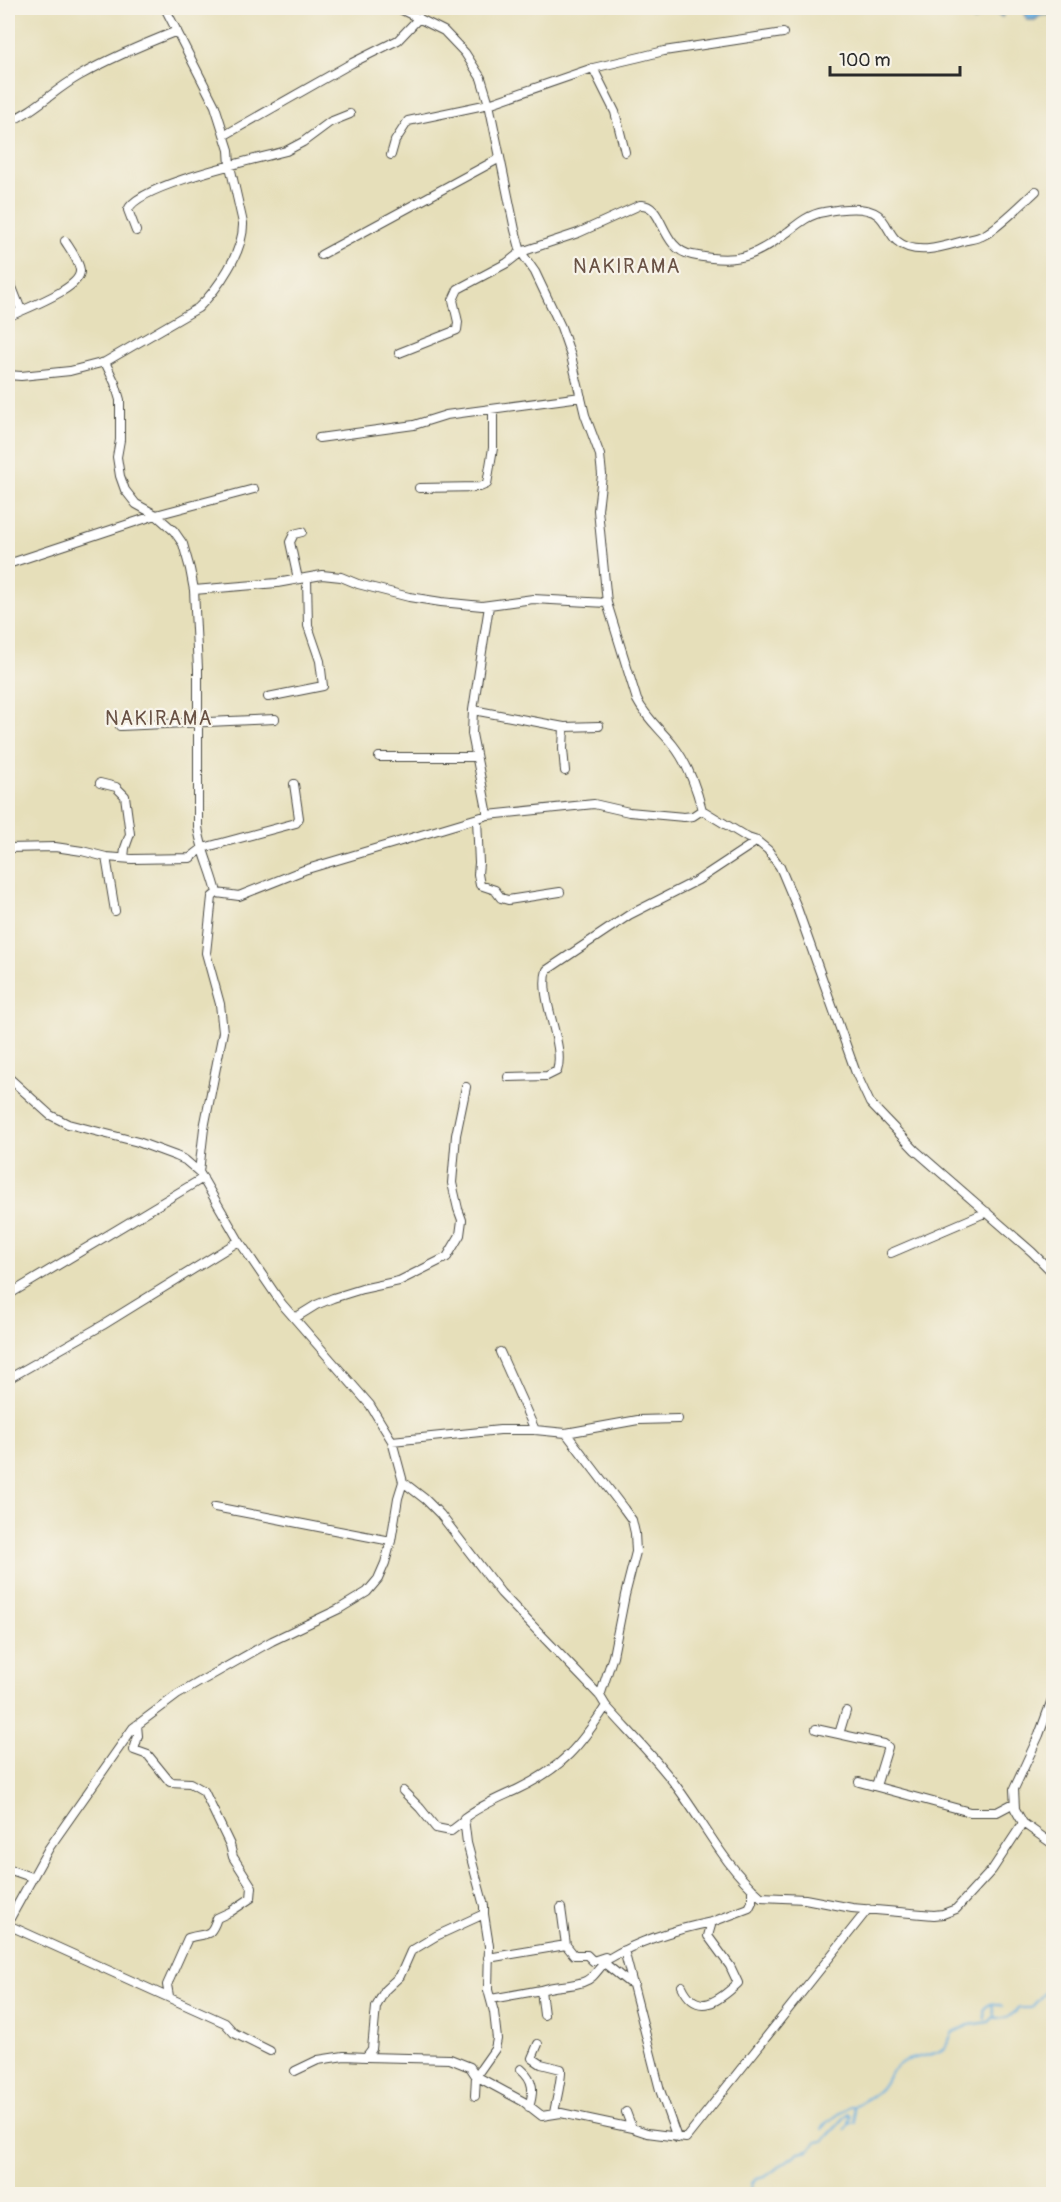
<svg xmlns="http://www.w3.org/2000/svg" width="1061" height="2202" viewBox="0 0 1061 2202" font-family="Pangolin,sans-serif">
<rect width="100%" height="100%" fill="#f7f3e8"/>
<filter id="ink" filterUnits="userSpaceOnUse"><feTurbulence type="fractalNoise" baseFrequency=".0167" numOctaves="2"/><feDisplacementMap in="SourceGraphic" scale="12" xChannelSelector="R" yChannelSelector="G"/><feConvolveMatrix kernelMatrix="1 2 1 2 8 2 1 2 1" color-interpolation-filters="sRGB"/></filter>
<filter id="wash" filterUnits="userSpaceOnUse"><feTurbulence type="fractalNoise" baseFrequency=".008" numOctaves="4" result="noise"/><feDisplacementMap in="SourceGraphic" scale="24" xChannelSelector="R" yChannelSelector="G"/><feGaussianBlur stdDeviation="1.35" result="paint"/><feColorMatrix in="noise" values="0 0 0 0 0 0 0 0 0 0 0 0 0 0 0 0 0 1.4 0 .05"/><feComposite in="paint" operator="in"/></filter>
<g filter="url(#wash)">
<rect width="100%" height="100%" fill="#e6dfba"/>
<path fill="#6bafe0" stroke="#4b6d86" stroke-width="1.5" d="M975,8h31l2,1 -6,8 -11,-7 -17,11 -3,-5 3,-2z
M1031,8h22v7h-12l-6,5h-8l-2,-7 4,-2z"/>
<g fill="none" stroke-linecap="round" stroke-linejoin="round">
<path stroke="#6bafe0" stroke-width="2" d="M992,2004l2,11
M985,2019l-1,-10c5,-6 11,-7 18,-3
M822,2129l6,-7 22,-16h4
M845,2130l5,-7
M744,2194l7,-4 1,-7 5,-4 8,-2 34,-25 10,-2 8,-8 6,-1 26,-28 2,5 -2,3 2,2 4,-1 -1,-16c9,-5 20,-10 27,-18 6,-8 10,-19 20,-25 12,-7 34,-6 43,-15 4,-4 6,-11 9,-16l16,-7 20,-3 5,-5c10,4 18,-1 25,-9h12l14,-16 9,-1"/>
</g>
</g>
<g filter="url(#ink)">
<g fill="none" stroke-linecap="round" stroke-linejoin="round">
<g stroke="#474640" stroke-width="10">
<path id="street" d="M398,8l46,23 21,22 16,25 8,26 26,126 6,22 14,20 26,55 10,29 14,59 15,40 2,20 -4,35 9,93 30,97c9,18 24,30 36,45 15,19 23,41 29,65l46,28 9,3 11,9 12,17 16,38 60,168 14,30 45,47 117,102 22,22
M593,68l22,44 10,40
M8,122c27,-11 46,-32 71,-46 31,-18 65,-32 98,-45
M225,135l127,-72 46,-23 21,-22
M391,155l4,-14 13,-20 81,-17 104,-36 47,-11 24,-6 119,-18
M136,231l-8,-21c9,-25 129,-51 158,-59l17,-9 27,-20 20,-8
M321,255l179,-97
M8,277l13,33
M8,317c15,-8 74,-28 72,-47 -1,-9 -10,-21 -15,-29
M399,353l58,-23 1,-8 -5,-22 5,-11 49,-26 14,-11 57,-19 62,-28c24,-2 20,44 52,50 45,9 61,3 97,-24 10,-8 21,-17 35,-19 15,-3 41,-7 54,3 8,6 11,19 19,26 19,16 48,5 70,-1 5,-1 12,-2 17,-5 13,-6 40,-33 52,-44
M105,362l10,21 5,17v40l-3,17 3,19 5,14 11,14 20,11 18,16 9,13 7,25 4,21 4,79v157c2,23 14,44 19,67l-5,4 -6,56 14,51 3,28 -19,96 -5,44
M8,375l13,1 49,-5 35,-9 93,-54c20,-19 46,-57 45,-85l-13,-57 -1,-16 -14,-44 -50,-98
M319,438l95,-13 32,-10 135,-18
M419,488l61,-1 7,-3 6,-36v-39
M8,564l148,-49 98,-26
M298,579l-8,-37 4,-8 8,-2
M194,590l83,-7 45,-8 19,2 17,7 51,13 32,5 41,4 51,-7 74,4
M268,697l55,-11 -3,-25 -12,-35 -1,-48
M473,710l91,17 35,-1
M120,726l155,-7
M564,727l-1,22 2,22
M379,757h97
M100,783l16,4 9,9 5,38 -5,14 -1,10
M488,815l-16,-81 1,-24 16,-104
M477,819l2,44 -1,11 2,11 15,5 6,8 7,2 52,-8
M8,848l47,-1 27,4 24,6 26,2 58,-1 13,-10 93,-25 3,-5 -5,-34
M106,857l9,54
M217,893l22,3 65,-26 184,-55 106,-11 35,8 55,5 9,-1 9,-6
M8,1077l42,38 18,9 70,18 38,14 9,4 14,12 40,69 43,63 88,101 22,36 11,41 -5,16 -7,43 -6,22 -7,16 -11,13 -28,17 -67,32 -69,39 -26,15 -44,33 -84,120 -41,74
M508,1077l39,-1 10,-5c9,-27 -19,-72 -10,-101l82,-55 69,-35 59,-39
M891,1253l96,-41
M8,1295l195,-117
M295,1318l21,-13 17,-7 29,-9 37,-8 48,-24 13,-22 2,-15 -4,-11 -6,-26 4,-48 10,-48
M500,1352l35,78
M8,1379l95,-54 136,-84
M566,1433l58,76 8,11 3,13 1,19 -11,43 -12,61 -13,40
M392,1441l108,-11h35l31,3 72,-13 40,-1
M403,1482l22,17 15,15 61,79 99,103 6,10c24,27 50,52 71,81 29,39 46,77 84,110l44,2 47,9 82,7 9,-1 13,-5 36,-39 31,-47 -8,-14 -1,-20 25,-54 15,-41
M215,1507l176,34
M137,1725l1,11 -4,14 14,5 22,27 20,1 14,8 26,54 3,12 19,30 -1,11 -21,14 -13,6c-7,21 -10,14 -29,20l-21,47 2,11
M816,1729l68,15 4,3 -12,39
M839,1734l7,-23
M859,1782l111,30h27l17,-9
M403,1791l17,17 16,20 15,3 13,-10
M1023,1823l31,22
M8,1869l23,8
M561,1908l5,37
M8,1925l217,98 9,10 36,18
M624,1950l36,140 17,48
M488,1958l78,-13 8,10h13l6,6 12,-4 1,2
M603,1962l25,20 6,2
M682,1986c15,32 37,15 56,-3l-8,-17 -22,-30 4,-14 37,-14 3,-6v-13
M491,1999l50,-9
M544,2015l-3,-25c14,-5 28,-3 42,-8 13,-4 16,-17 27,-24 30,-18 67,-29 102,-36
M538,2044l-6,14 9,6 20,5c1,10 -5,32 -7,44
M366,2057l84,2 20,8 6,9 48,26 18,14 19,-3 71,15
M521,2069c13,11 13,22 8,38
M295,2071l23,-11 26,-4 22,1 6,-8 4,-42 9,-17 15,-14 11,-25 25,-15 48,-22v-8l-17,-63 -3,-25c17,-13 35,-20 54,-29 44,-21 62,-43 88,-83
M475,2096l1,-20 19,-27 2,-10 -3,-27 -6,-22 1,-44 -5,-32
M626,2112l6,16 15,5 39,5 182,-229"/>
</g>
<use href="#street" stroke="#fff" stroke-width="8"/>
</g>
</g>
<g text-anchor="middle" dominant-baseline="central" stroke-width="4.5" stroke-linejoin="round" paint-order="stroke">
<g font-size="20" letter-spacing="1.5" fill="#685144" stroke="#f7f3e8">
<text x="627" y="266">NAKIRAMA</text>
<text x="159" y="718">NAKIRAMA</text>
</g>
</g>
<rect width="1061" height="2202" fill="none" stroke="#f7f3e8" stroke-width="30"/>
<path d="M830 66v9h130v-9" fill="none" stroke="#2b2b2b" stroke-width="3"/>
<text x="839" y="66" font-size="18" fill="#2b2b2b" stroke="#f7f3e8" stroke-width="4.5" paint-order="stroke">100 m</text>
</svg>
